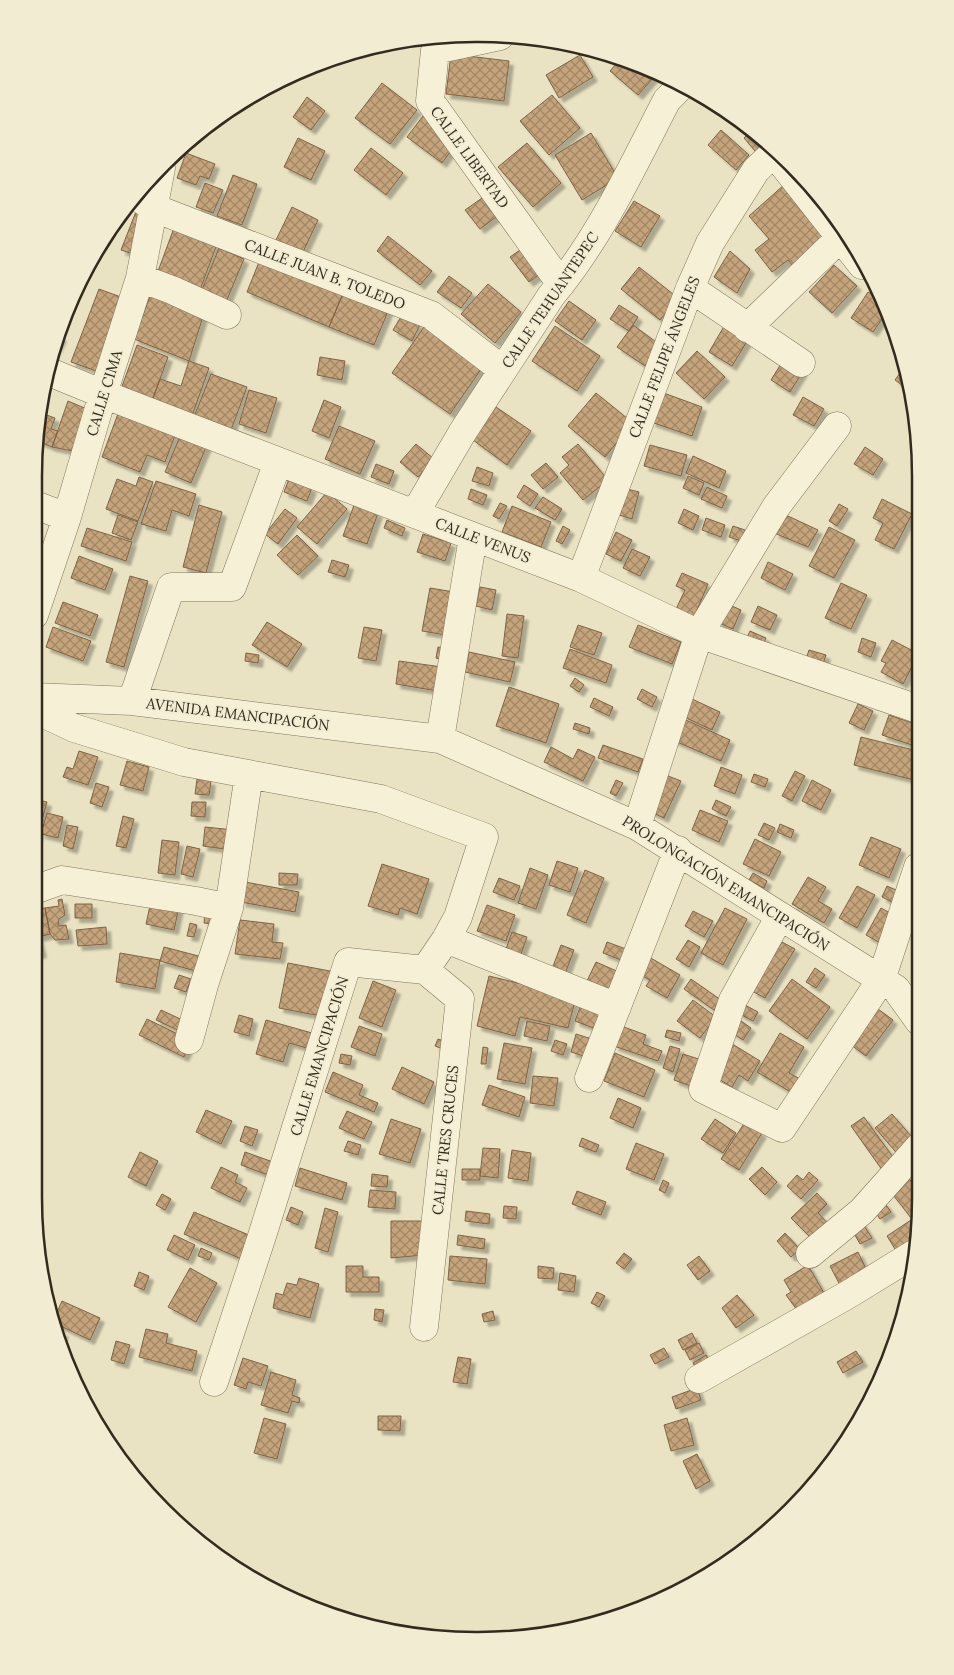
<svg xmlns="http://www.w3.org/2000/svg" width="954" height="1675" viewBox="0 0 954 1675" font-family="Lora,serif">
<defs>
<pattern id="building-cross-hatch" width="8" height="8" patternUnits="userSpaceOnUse" patternTransform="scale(1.25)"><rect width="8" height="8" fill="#c5a47c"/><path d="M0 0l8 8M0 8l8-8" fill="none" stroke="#a18665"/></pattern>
<filter id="shadow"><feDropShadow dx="4.5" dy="4.5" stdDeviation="1" flood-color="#0004"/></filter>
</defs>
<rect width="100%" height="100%" fill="#eae3c3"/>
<path fill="url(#building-cross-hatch)" stroke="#7f6344" filter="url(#shadow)" d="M451,54l58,7 -5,40 -58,-7z
M580,55l13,22 -34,21 -13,-23z
M621,58l22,10 11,9 -16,18 -28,-24z
M382,83l35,27 -27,34 -35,-26z
M552,95l28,33 -31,27 -29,-34z
M307,97l18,14 -14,19 -18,-13z
M423,116l35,25 -16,22 -35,-26z
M721,130l28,25 -13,15 -28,-25z
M750,132l22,17 -11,9 -17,-20z
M591,133l27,45 -36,22 -27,-45z
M298,138l27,13 -14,29 -27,-13z
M527,143l34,40 -28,24 -35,-40z
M371,148l32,25 -17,22 -32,-25z
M186,153l29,11 -6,15 -9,-3 -4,9 -19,-7z
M233,175l24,9 -15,41 -25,-9z
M205,183l18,7 -10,23 -17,-6z
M785,184l44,50 -36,32 -5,-6 -16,12 -17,-22 14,-11 -20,-23z
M492,191l12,20 -24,18 -15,-19z
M634,201l26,15 -19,31 -26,-16z
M292,207l26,13 -15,32 -27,-12z
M137,209l11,7 -9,40 -18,-6z
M174,228l43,16 -20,54 -43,-16z
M388,236l44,35 -12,14 -43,-34z
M530,243l18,25 -19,14 -19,-25z
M219,248l25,11 -18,43 -25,-10z
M730,251l20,18 -13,24 -23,-16z
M261,257l83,34 -15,36 -82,-35z
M834,265l23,21 -25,27 -23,-21z
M639,267l39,31 -18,22 -39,-31z
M449,276l23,17 -11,15 -24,-16z
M488,284l33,28 -26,31 -34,-29z
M153,288l53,19 -17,54 -55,-22z
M99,289l30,11 -27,73 -31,-11z
M344,291l45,18 -15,36 -45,-18z
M868,292l12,8 6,13 -13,19 -22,-14z
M569,301l27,19 -14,20 -27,-19z
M619,305l19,12 -9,14 -19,-12z
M402,315l18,10 -8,16 -19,-11z
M726,323l23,15 -17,28 -23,-14z
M426,324l58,41 -34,49 -58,-41z
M633,325l30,22 -15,21 -31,-21z
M555,326l45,30 -23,35 -45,-30z
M60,336l2,1 -11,22h-1z
M137,345l31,12 -16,44 -31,-12z
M697,351l28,26 -21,22 -28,-26z
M320,357l25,4 -3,19 -25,-5z
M784,359l19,12 -13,21 -19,-12z
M189,361l20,7 -17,48 -40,-15 8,-22 21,7z
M904,367l6,24 -15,-11z
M211,374l36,13 -16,43 -37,-13z
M249,390l28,8 -11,35 -27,-9z
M661,392l41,15 -10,29 -41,-14z
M596,393l37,30 -28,34 -37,-31z
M803,397l21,12 -10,17 -21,-11z
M324,400l17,7 -12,31 -17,-7z
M68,401l26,11 -16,40 -26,-5z
M496,407l35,24 -24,34 -34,-25z
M119,411l57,22 -11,29 -18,-7 -7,17 -38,-15z
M41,413l14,5 -4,11 7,2 -6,16 -16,-7z
M339,426l36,15 -15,33 -35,-15z
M181,434l26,11 -16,38 -26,-11z
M416,444l18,15 -16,18 -18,-15z
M578,444l30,36 -25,20 -23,-27 9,-8 -7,-8z
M650,445l37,10 -6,21 -37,-10z
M865,447l18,12 -10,16 -19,-11z
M693,456l33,15 -7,17 -33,-15z
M546,463l12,14 -15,12 -12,-14z
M376,464l18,7 -5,13 -18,-7z
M477,467l16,6 -4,13 -17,-5z
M688,476l16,7 -5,12 -16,-7z
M139,477l14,5 -15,39 -32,-12 11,-30 19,7z
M289,479l23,9 -5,13 -23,-9z
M156,481l40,13 -7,22 -17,-6 -6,21 -25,-7z
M524,485l14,9 -8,12 -13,-9z
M707,487l20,9 -5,12 -21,-9z
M471,489l16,6 -4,10 -15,-6z
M627,489l12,3 -7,27 -13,-4z
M327,492l20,17 -30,35 -20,-17z
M543,497l19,12 -7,11 -20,-12z
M882,499l30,15 -18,35 -19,-9 8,-17 -10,-5z
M500,503l7,3 -8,13 -6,-3z
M839,504l9,5 -11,17 -8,-5z
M199,505l23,7 -16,61 -23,-6z
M354,505l24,8 -11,31 -24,-8z
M512,506l39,16 -10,25 -39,-15z
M285,509l12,9 -19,26 -13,-10z
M684,509l15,7 -6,14 -15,-7z
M118,515l20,7 -7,18 -19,-7z
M788,516l30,14 -10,17 -34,-14z
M706,518l19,7 -4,12 -19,-7z
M387,520l18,8 -3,8 -18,-8z
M563,526l7,4 -8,14 -6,-3z
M733,526l12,4 -4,11 -12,-4z
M829,527l26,13 -21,38 -25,-12z
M87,528l45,14 -6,19 -45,-15z
M616,532l16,8 -11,21 -15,-7z
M423,534l28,9 -6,18 -28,-9z
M297,535l21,21 -20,19 -21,-20z
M632,549l18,8 -10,19 -17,-8z
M79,556l34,13 -8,21 -34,-12z
M332,560l17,5 -4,12 -17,-5z
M768,562l25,12 -8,16 -24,-12z
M682,573l26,11 -14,33 -18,-8 9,-19 -9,-4z
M130,576l18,5 -24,86 -18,-5z
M841,583l26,12 -16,34 -26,-11z
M480,587l16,3 -4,20 -16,-4z
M430,588l24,4 -8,43 -24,-4z
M63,602l35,13 -8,21 -35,-13z
M725,603l16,7 -8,19 -16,-7z
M758,606l19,9 -7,15 -19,-8z
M507,614l17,2 -6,42 -16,-2z
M267,622l35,22 -15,23 -35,-22z
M578,625l24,8 -8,22 -24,-8z
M638,625l43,17 -9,22 -43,-17z
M53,627l38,14 -8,20 -37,-14z
M364,627l18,3 -6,31 -18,-3z
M750,631l16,7 -5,11 -16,-7z
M862,638l14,5 -5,14 -13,-5z
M892,640l25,13v4l-14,27 -22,-12 5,-9 -5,-2z
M438,647l10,1 -2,13 -10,-3z
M570,649l42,16 -6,18 -43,-15z
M809,650l17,5 -5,15 -17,-5z
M469,652l46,10 -5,20 -45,-10z
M246,653l13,2 -1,8 -13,-2z
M399,661l43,6 -4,24 -42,-7z
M575,678l9,7 -5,7 -9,-6z
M509,687l50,17 -13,39 -50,-17z
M642,689l15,8 -5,10 -15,-8z
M594,698l19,9 -4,9 -19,-9z
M692,699l28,13 -8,18 -28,-13z
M858,704l15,7 -9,19 -15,-7z
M889,715l29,10v22l-36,-12z
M677,716l53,24 -9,21 -53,-23z
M575,723l15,5 -1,6 -16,-5z
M861,737l57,14v30l-64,-16z
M603,745l40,14 -5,13 -40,-14z
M551,747l22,12 5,-10 17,8 -12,24 -39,-19z
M79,751l19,6 -10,28 -25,-8 4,-10 6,2z
M127,761l22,6 -6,24 -23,-6z
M721,767l21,8 -7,19 -21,-8z
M795,771l10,5 -13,25 -10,-5z
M663,774l18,7 -17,37 -17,-8z
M754,774l14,5 -3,8 -14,-5z
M197,779l14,2 -2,14 -14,-1z
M616,780l7,3 -7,13 -6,-3z
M812,780l19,10 -10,20 -19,-9z
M96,783l13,4 -7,20 -12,-4z
M34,799l13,3 -10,37 -3,-1z
M716,800l15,7 -5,9 -14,-7z
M192,802h14l-1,15 -14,-1z
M700,810l28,11 -9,21 -27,-12z
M47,813l16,4 -5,21 -17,-4z
M123,816l11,3 -8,29 -10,-2z
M764,823l11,5 -6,12 -11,-5z
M780,824l14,6 -3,8 -14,-6z
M67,825l11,2 -5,22 -10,-3z
M205,827l29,3 -2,20 -29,-4z
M871,837l30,12 -12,29 -30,-13z
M755,839l26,13 -12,24 -26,-12z
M162,840l17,2 -4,33 -17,-2z
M187,846l13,3 -7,28 -12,-3z
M557,861l21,7 -8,24 -21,-7z
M382,864l47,15 -12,35 -17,-6 -2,7 -30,-9z
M530,868l18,7 -12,34 -18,-6z
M585,870l19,8 -18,45 -19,-8z
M279,873l19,1 -1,11h-18z
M753,873l14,8 -3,7 -15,-8z
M808,877l18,10 -8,14 14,8 -8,14 -32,-19z
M499,878l21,8 -6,14 -21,-8z
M245,882l54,10 -4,20 -54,-10z
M857,886l18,9 -18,33 -18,-10z
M887,886l16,7 -7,11 -14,-7z
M62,899l3,16 -6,4 -1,7 8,-1 3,14 -14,1 -5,-6 -5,-26 14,-2 -1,-6z
M151,901l28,6 -5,23 -28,-6z
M75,904h17v14h-17z
M487,905l28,10 -9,26 -29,-10z
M45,908l5,26 -11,3 -5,-17v-11z
M725,908l22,11 -24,46 -22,-12z
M881,908l18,10 -15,27 -18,-10z
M693,911l20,10 -9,16 -19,-11z
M205,913l17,12 -18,-2z
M34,920l8,33 -8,2z
M240,920l34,4 -2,18 11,1 -3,16 -45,-5z
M190,923l7,2 -3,12 -7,-1z
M106,927l1,17 -29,2 -2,-16z
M512,932l15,5 -6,17 -15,-5z
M688,940l12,7 -11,20 -13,-8z
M607,942l19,7 -5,11 -18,-7z
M782,942l13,7 -30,49 -13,-7z
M561,945l13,5 -9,24 -13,-5z
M164,947l46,12 -4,15 -46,-13z
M120,953l40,7 -5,29 -39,-7z
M649,957l31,18 -13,23 -21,-12 4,-6 -11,-6z
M596,962l23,10 -8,19 -24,-10z
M288,963l47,9 -9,45 -47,-9z
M815,968l10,7 -9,13 -10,-6z
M179,975l12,4 -5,13 -12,-4z
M489,976l87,21 -8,31 -48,-11 -5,19 -38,-10z
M691,979l30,21 -7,10 -30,-21z
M792,979l38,28 -23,32 -38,-28z
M373,981l23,9 -14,37 -23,-9z
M693,1000l23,17 -16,21 -23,-17z
M582,1002l24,9 -7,19 -24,-9z
M743,1004l15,8 -5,9 -15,-8z
M878,1009l15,11 -27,36 -15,-11z
M161,1010l28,13 -5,10 -28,-13z
M239,1015l14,4 -4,17 -15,-4z
M737,1018l14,10 -8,12 -15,-10z
M147,1019l45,22 -8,16 -45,-22z
M266,1020l46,13 -5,15 -18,-5 -6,19 -27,-8z
M527,1021l23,5 -3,15 -23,-5z
M359,1026l23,8 -7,22 -24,-9z
M621,1026l25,9 -3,9 19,7 -4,10 -44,-15z
M667,1030l14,3 -2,8 -14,-4z
M780,1033l24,14 -15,26 13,7 -8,14 -37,-22z
M576,1034l19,6 -5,18 -19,-6z
M438,1039l15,5 -3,8 -15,-6z
M555,1040l12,4 -4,11 -12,-4z
M729,1042l31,19 -12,20 -9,-6 -7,12 -15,-9z
M504,1043l28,5 -7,36 -28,-5z
M670,1046l10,3 -7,23 -10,-4z
M483,1047l5,1 -2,16h-5z
M615,1053l40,17 -11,27 -40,-16z
M341,1054l11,2 -2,9 -11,-2z
M683,1054l22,7 -9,27 -22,-8z
M402,1067l32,15 -10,22 -32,-15z
M333,1072l30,13 -4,10 19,8 -4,9 -49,-20z
M533,1076l25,2 -4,28 -24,-3z
M489,1085l36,12 -6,20 -37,-12z
M618,1098l23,10 -8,20 -23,-10z
M206,1110l26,11 -11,23 -25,-12z
M347,1111l25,11 -8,17 -25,-11z
M892,1114l26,30 -17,14 -26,-30z
M864,1117l34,47 -13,10 -34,-48z
M391,1119l30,10 -11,34 -31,-9z
M715,1119l21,14 -13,20 -22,-14z
M745,1122l17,11 -23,37 -18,-11z
M245,1126l13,4 -6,16 -12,-5z
M582,1138l17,7 -3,7 -17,-6z
M348,1141l13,4 -3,10 -14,-4z
M636,1143l28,11 -10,26 -28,-11z
M483,1148l17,1 -2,29 -18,-2z
M512,1150l19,3 -3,28 -20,-3z
M140,1152l18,9 -12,25 -18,-9z
M245,1152l28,10 -5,13 -27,-10z
M221,1167l17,8 -3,7 12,6 -7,14 -29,-14z
M762,1167l15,15 -12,13 -16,-16z
M300,1168l47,15 -5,17 -47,-14z
M462,1169h18v11h-18z
M809,1172l9,8 -17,19 -14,-13 10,-11 6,5z
M372,1174l16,2 -1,11 -16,-1z
M908,1177l11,15v28l-4,3 -25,-32z
M663,1180l6,3 -4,10 -6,-3z
M370,1190l26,2 -1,17 -27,-2z
M577,1191l29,11 -5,13 -29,-11z
M817,1193l10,11 -9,9 14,15 -16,15 -25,-25z
M162,1194l9,5 -6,11 -9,-5z
M884,1202l7,10 -11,7 -6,-9z
M504,1206l13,1 -1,12 -13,-1z
M291,1207l12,5 -5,13 -12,-5z
M325,1208l13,4 -10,40 -13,-4z
M466,1211l24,3 -1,10 -24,-3z
M194,1212l62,26 -10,23 -62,-27z
M911,1220l7,12 -3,15 -15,10 -13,-21z
M391,1221h37l-4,34 -33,3z
M861,1221l11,17 -12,6 -9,-16z
M785,1233l15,16 -9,8 -14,-16z
M174,1235l21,10 -7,15 -21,-10z
M458,1235l27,4 -1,10 -27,-4z
M201,1248l11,5 -3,7 -11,-4z
M858,1252l9,19 -27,14 -10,-19z
M624,1253l8,6 -8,10 -8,-6z
M450,1256l37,3 -2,25 -37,-4z
M699,1256l11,15 -12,9 -11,-15z
M808,1265l16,28 -27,17 -11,-15 5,-3 -7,-12z
M346,1266h17v11h16v15h-33z
M538,1266l16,2 -1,11 -15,-1z
M190,1268l27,15 -21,39 -28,-15z
M911,1271l-3,12 -4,-9z
M139,1272l10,4 -5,14 -10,-4z
M560,1273l16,3 -2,16 -16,-2z
M299,1278l20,6 -9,34 -37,-10 3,-15 7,2 4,-12 10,2z
M597,1292l8,4 -6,11 -8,-4z
M737,1295l17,20 -18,13 -14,-20z
M62,1301l38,17 -10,22 -36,-17v-4z
M375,1309l9,1 -2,12 -8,-2z
M493,1311l2,9 -11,2 -2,-8z
M55,1328l9,5 -5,10 -2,-3z
M146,1329l22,5 -2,9 31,8 -5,20 -53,-14z
M692,1333l5,10 -14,7 -5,-10z
M116,1341l14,4 -6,19 -13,-4z
M699,1343l5,10 -14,7 -5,-10z
M664,1348l5,9 -14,7 -5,-9z
M856,1351l7,11 -20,11 -6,-11z
M706,1355l8,13 -13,8 -8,-13z
M458,1357l13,2 -4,25 -14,-2z
M243,1358l25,8 -7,20 -13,-4 -2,7 -12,-4z
M271,1372l25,8 -4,15 8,3 -1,5 -7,-2 -4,12 -27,-8z
M697,1388l4,12 -25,9 -4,-12z
M378,1416h23l-1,15 -22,-1z
M264,1418l22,6 -9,35 -23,-6z
M687,1418l7,27 -23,6 -7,-26z
M697,1454l13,27 -14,8 -13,-28z"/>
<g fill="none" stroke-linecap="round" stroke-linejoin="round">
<g stroke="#82755c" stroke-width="29">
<path id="minor" d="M500,36l-65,14 -5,51 131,183
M774,153l88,112
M136,196l18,12 277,107 72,55
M140,278l32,12 55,25
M690,288l111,75
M747,328l94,-91 6,-3
M47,371l56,23 478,184 118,56 219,75
M35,505l32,12
M415,513l47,-80 89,-137c49,-58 81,-129 116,-196l15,-15
M581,578l109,-290 20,-45 46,-73 19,-18
M34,615l33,-98 36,-123 37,-116 21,-110
M34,697l98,4 308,38 197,87 259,163 23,32
M132,701l39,-114h61l46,-125
M34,707l6,5 34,16 110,34 197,37 103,38 -26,80 -12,22 -21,31
M440,739l33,-202
M637,826l62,-192 77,-127 61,-81
M34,890l28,-10 134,21 33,7
M780,916l-47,84 -30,89 79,39 99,-148 37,-113
M446,939l171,68
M189,1040l15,-55 25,-77 20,-134
M589,1078l89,-228
M810,1254l52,-43 57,-64
M424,1327l36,-328 -35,-29
M699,1379l150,-85 65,-40
M214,1382l48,-146 86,-274 77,8"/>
</g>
<use href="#minor" stroke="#f5f0d6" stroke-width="28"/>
</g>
<g text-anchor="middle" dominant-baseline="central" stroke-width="4" stroke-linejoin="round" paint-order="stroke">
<g font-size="15" fill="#342b1e" stroke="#f2edd2">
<text transform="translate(470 157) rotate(54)">CALLE LIBERTAD</text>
<text transform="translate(325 274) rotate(21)">CALLE JUAN B. TOLEDO</text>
<text transform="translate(550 300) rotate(-56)">CALLE TEHUANTEPEC</text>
<text transform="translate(664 357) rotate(-69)">CALLE FELIPE ÁNGELES</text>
<text transform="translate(104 393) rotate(-73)">CALLE CIMA</text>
<text transform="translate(483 540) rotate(21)">CALLE VENUS</text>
<text transform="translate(238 714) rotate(7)">AVENIDA EMANCIPACIÓN</text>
<text transform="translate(726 883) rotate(32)">PROLONGACIÓN EMANCIPACIÓN</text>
<text transform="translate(319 1056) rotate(-73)">CALLE EMANCIPACIÓN</text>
<text transform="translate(445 1140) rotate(-84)">CALLE TRES CRUCES</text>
</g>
</g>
<path d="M0 0H954V1675H0ZM476 42H478A434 434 0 0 1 912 476V1198A434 434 0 0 1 478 1632H476A434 434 0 0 1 42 1198V476A434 434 0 0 1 476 42Z" fill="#f2edd2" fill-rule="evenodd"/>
<path fill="none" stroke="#342b1e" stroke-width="2.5" d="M476 42H478A434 434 0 0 1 912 476V1198A434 434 0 0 1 478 1632H476A434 434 0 0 1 42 1198V476A434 434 0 0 1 476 42Z"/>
</svg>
